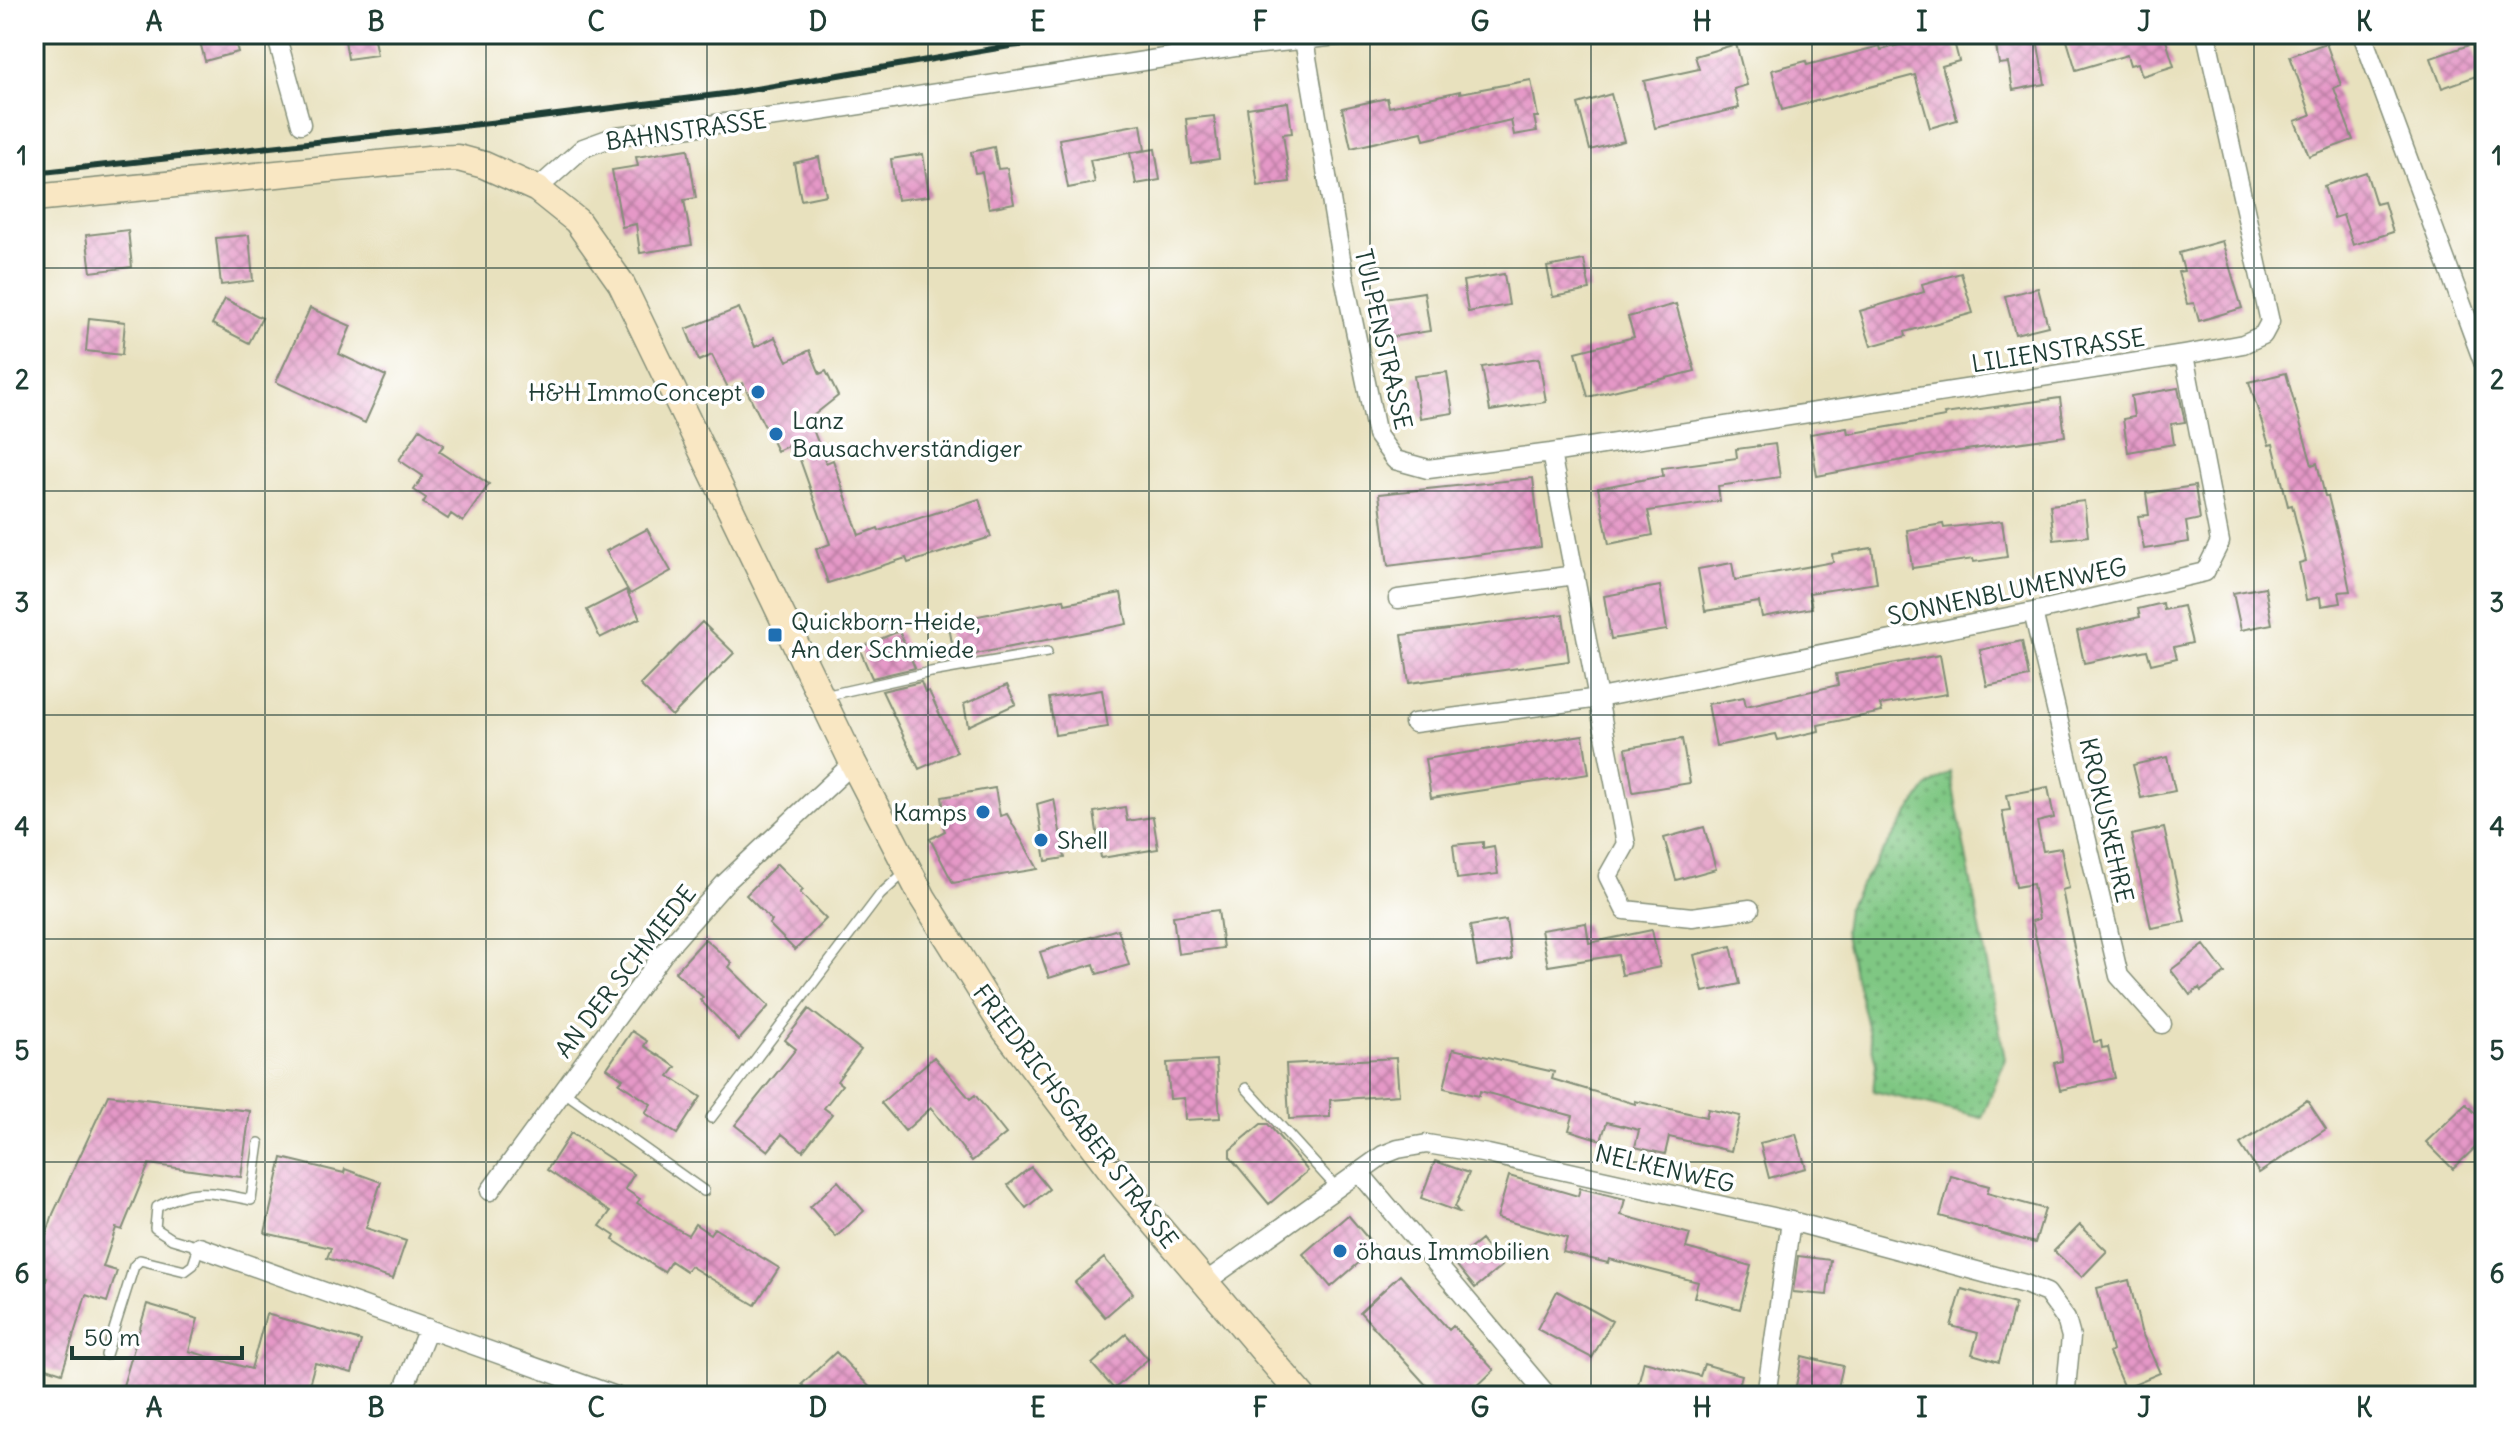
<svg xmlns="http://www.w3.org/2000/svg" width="2519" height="1430" viewBox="0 0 2519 1430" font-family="Delius,sans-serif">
<defs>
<pattern id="green-dots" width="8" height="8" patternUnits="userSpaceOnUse" patternTransform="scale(2)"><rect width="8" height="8" fill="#7fc783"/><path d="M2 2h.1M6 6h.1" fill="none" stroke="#67a36c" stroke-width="1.8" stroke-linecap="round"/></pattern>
<pattern id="building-cross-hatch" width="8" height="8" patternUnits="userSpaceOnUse" patternTransform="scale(2)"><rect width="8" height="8" fill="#e598c7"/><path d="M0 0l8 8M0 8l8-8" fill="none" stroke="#b97da2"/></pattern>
</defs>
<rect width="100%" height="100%" fill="#fff"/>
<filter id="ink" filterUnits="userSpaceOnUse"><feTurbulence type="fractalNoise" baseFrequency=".0125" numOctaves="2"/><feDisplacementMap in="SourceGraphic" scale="16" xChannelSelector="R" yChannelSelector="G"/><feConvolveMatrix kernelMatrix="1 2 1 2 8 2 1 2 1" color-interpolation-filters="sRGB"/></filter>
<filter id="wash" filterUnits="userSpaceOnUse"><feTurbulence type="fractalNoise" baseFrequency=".006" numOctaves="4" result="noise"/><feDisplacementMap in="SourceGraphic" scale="32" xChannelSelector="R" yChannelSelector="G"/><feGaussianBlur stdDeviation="1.8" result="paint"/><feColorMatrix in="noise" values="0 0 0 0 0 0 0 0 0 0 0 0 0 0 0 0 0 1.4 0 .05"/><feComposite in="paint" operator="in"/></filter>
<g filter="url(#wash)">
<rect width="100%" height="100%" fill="#e8e1be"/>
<path fill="url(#green-dots)" stroke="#4f825c" stroke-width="2" d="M1950,772l55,287 -23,59 -109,-27 3,-27 -32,-133 3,-22 9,-17 70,-104z"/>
<g id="blocks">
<path fill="url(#building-cross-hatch)" d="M198,34h35l5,18 -33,9z
M344,34h29l4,21 -29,4z
M1938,34h14l7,27 -17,5 15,54 -27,8 -15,-53 -133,35 -10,-40 34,-9 1,4 73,-19 1,4z
M1994,34h42l9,50 -32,6 -5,-27 -9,1z
M2065,34h99l10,32 -32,10 -4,-13 -8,2 -3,-10 -51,15z
M2326,43l15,42 -7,3 19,52 -44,16 -14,-35 16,-6 -21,-59z
M1736,44l11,41 -13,4 5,19 -84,20 -11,-47 55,-12 -4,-13z
M2472,44l10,30 -40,14 -11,-30z
M1531,80l7,37h-4l3,14 -23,4 -3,-15 -87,20 -2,-8 -71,16 -9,-40 45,-10 2,9 71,-16v2z
M1611,94l13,47 -34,9 -12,-46z
M1288,102l4,31 -9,1 7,48 -32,4 -11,-78z
M1214,116l5,43 -28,4 -5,-44z
M1141,124l4,26 -55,10 5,23 -27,5 -9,-49z
M994,147l4,22 9,-1 7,35 -25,5 -7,-36 -7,1 -4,-21z
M688,149l8,49 -12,2 8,45 -52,8 -4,-29 -14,3 -10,-57 26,-4 -2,-9z
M1155,149l5,31 -24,4 -6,-31z
M923,154l6,42 -32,4 -6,-41z
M819,157l7,38 -25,5 -7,-37z
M2366,172l10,32 8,-2 9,30 -40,13 -10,-30 -9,3 -10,-32z
M128,230l4,37 -41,5 -5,-37z
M249,235l4,46 -32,4 -5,-47z
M2222,241l20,67 -43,13 -5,-18 -7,1 -9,-32 6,-1 -5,-18z
M1584,260l6,30 -37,7 -6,-30z
M1961,273l12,40 -68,19 1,4 -35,10 -11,-35 64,-19 -2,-8z
M1504,274l5,31 -41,7 -5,-31z
M2038,288l10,38 -33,8 -10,-38z
M1424,292l6,39 -40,6 -6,-39z
M225,299l37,19 -13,25 -37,-19z
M1676,304l19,67 -107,26 -12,-45 58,-15 -6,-20z
M310,308l41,18 -12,28 47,22 -21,47 -89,-41z
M739,308l16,39 20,-10 12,24 23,-11 10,24 6,-3 12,25 -29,23 17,44 7,-3 26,75 19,-7 1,3 100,-32 12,38 -83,26 -2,-5 -78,25 -12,-34 14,-5 -36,-101 -17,8 -34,-68 -14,7 -17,-35 -13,6 -13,-32z
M89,318l36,4 -3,33 -36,-4z
M1539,358l7,44 -56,9 -8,-44z
M1447,372l6,41 -33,5 -6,-42z
M2286,373l26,92 5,-2 8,33h3l14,55 8,40 -11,1 2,11 -20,3 -1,-9 -14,3 -7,-37 7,-2 -14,-56 -4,1 -15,-62 -4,1 -20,-63z
M2178,388l7,34 -14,2 3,20 -46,8 -5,-33 11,-2 -3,-21z
M2060,398l5,38 -141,20 -107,20 -7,-42 37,-6 1,6 97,-17 -1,-3z
M420,429l24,16 -5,6 50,33 -26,38 -12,-8 -3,5 -25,-16 3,-5 -12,-8 9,-14 -24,-16z
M1775,444l5,33 -62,9 2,15 -72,10 5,24 -44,9 -11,-56 65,-12 -1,-8 75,-10 -1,-9z
M1533,478l8,69 -153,19 -9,-72z
M2195,486l5,33 -14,3 3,20 -45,7 -6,-33 11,-1 -3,-22z
M2084,501l4,35 -34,4 -4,-35z
M2002,521l5,36 -33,5 -1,-3 -61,9 -5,-38 36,-6 1,4z
M647,529l24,42 -41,23 -24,-43z
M1872,548l5,35 -68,10 3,15 -50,9 -3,-15 -54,9 -7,-42 34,-6 3,17 98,-18 -1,-8z
M1660,586l7,44 -56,9 -7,-43z
M2265,587l7,37 -31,6 -8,-37z
M626,590l14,28 -40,20 -13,-28z
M1121,593l6,31 -172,34 -7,-36 116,-23 1,5z
M2163,603l1,7 19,-4 9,37 -18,4 3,11 -26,6 -4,-14 -63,13 -7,-32 63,-14 -2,-8z
M1563,614l6,47 -160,22 -7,-48z
M702,622l32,31 -62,63 -32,-31z
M899,631l16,37 -43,10 -13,-30z
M2022,641l7,36 -42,9 -7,-36z
M1940,655l7,39 -67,11 2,7 -64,13 1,6 -41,9 -2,-6 -60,12 -8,-42 36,-7 2,9 92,-21 -2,-11z
M921,682l4,10 4,-1 28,61 -38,17 -37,-78z
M1007,685l9,19 -48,22 -4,-22z
M1102,690l6,37 -53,8 -6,-37z
M1583,735l6,39 -158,24 -6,-39z
M1682,739l8,44 -57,9 -7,-44z
M2167,757l8,34 -34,7 -8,-33z
M2048,787l6,31 -17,4 6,29 18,-3 8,40 -7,2 32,152 7,-1 1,7 6,-1 7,31 -55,12 -6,-27 8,-2 -1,-12 -29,-128 7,-2 -6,-35 -17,3 -14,-76 8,-1 -3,-15z
M995,788l5,28 7,-2 31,55 -85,14 -23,-44 15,-8 -2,-5 3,-2 -4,-27z
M1054,799l11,59 -19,3 -9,-57z
M1125,807l2,14 26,-4 5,32 -57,9 -7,-46z
M1704,827l12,42 -40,11 -12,-42z
M2164,828l21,94 -34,6 -20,-93z
M1483,842v6l11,-2 4,28 -41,5 -4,-34z
M777,864l26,26 -3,3 26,26 -31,31 -26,-26 3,-3 -26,-26z
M1218,910l5,38 -45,6 -5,-38z
M1506,920l6,40 -35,6 -7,-40z
M1586,923l3,20 63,-13 8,37 -38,8 -4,-20 -70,11 -7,-36z
M1118,929l11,36 -32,9 -3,-10 -45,14 -9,-26z
M705,939l27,24 -3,4 40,39 -30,34 -39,-40 3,-3 -28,-25z
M2204,945l21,28 -24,18 -2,-3 -9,7 -19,-25z
M1731,946l9,38 -37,8 -9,-37z
M809,1009l52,41 -24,31 5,4 -18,23 8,6 -29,37 -21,-17 -14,17 -33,-26 61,-76 -11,-9z
M632,1031l15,10 -3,5 32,21 -7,9 32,21 -24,37 -32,-21 6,-9 -32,-21 4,-4 -16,-11z
M1453,1049l101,23 -2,7 83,25v-3l71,16 2,-8 32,7 -9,35 -62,-14 -4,17 -30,-7 4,-17 -32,-8 -6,18 -32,-10 4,-14 -93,-25 -1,5 -35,-8z
M934,1057l36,42 5,-4 31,39 -34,27 -41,-53 -26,23 -24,-28z
M1396,1058l3,37 -69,5v17l-41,2 -3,-55z
M1216,1060l4,58 -35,2 -1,-22 -14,1 -3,-36z
M108,1095l142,16 -9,66 -92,-13 -27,66 -6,-2 -13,39 14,4 -10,31 -21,-7 -24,78 -28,-9v-45l13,-41 -13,-4 19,-60z
M2307,1100l19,29 -67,44 -19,-29z
M2466,1104l19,19v15l-32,31 -27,-27z
M1261,1124h7l40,47 -39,33 -39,-47v-7z
M571,1133l63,41 -9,15 15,10 -3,4 35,23 16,9 7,-11 15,10 4,-6 65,40 -24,37 -65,-39 -4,5 -15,-10 -7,11 -51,-32 2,-4 -15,-10 10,-14 -63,-42z
M1796,1134l10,34 -37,10 -9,-35z
M282,1158l62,15 1,-4 36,13 -15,46 40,13 -13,38 -66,-21 4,-10 -66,-15z
M1435,1161l34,12 -14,34 4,5 -38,-14z
M1031,1167l18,22 -23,19 -18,-23z
M1509,1176l69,20 2,-8 45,11 -4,16 69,19 -4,14 65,18 -11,43 -46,-12 4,-15 -89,-23 -1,4 -45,-11 4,-14 -70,-20z
M1951,1176l38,10 -2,7 58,16 -10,34 -95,-27z
M838,1181l26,30 -28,26 -26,-30z
M1348,1215l28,33 -45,39 -28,-33z
M2080,1225l27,26 -25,26 -28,-26z
M1481,1240l21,26 -27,22 -21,-26z
M1798,1256l33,4 -4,35 -34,-3z
M1104,1258l29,35 -28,24 -30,-35z
M1400,1275l49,55 4,-4 41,44 -27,26h-31l-76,-84z
M2129,1280l12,51 19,42 -36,15 -15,-35 3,-2 -15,-63z
M1962,1289l53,15 -16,58 -27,-8 6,-21 -27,-7z
M1557,1291l55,30 -20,37 -55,-29z
M147,1304l51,15 -9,32 62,18 15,-55 95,27 -9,32 -37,-10 -9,33h-186z
M1126,1334l22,25 -34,30 -22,-25z
M836,1352l42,44h-65l-11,-12z
M1802,1356l41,10 -7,30h-42z
M1644,1361l56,15 4,-12 38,11 -6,21h-101z"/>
</g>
</g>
<g filter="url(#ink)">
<use href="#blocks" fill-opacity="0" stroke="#848f79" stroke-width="2"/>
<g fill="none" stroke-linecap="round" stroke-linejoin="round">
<g stroke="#848f79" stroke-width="12">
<path id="service" d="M824,696l107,-24 116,-20
M1246,1088l91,100
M563,1091l141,100
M711,1118l169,-223 26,-24
M106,1355l28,-89 6,-6 45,11 8,-6 6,-18 -27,-8 -17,-11 2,-21c37,-21 54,-15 94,-7l8,-57"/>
</g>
<g stroke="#848f79" stroke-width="21">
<path id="minor" d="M276,34l25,90
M2362,34l123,333
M1304,40l41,242 32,153 18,25 33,9 123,-16 75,391 -18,32 17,34 67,7 58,-8
M537,189l46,-41 33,-12 192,-23 427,-66 121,-13
M1551,453l633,-98 59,-11 20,-9 7,-13 -64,-288
M1398,599l177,-24
M2033,612l86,364 43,48
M1414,723l185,-25 434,-86 172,-40 15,-30 -36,-187
M1359,1172l189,224
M490,1191l177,-242 58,-66 128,-120
M199,1247l417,149
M1204,1283l179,-128 15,-6 29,-5 61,10 303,67 234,63 22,9 19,26 5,18 -5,51
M401,1396l27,-68
M1766,1396l25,-175"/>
</g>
<g stroke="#848f79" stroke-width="29">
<path id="secondary" d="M34,198l395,-39 29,-1 26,7 53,24 40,32 44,62 232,480 70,135 42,67 40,65 119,157 178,209"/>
</g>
<use href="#service" stroke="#fff" stroke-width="9"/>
<use href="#minor" stroke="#fff" stroke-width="18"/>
<use href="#secondary" stroke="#f9e7c3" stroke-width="26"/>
<path stroke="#1f3d34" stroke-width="6" d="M34,173l491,-54 207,-26 278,-47 111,-12"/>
</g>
</g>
<path fill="none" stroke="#1f3d34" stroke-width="2" stroke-opacity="0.55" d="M265,34v1362M486,34v1362M707,34v1362M928,34v1362M1149,34v1362M1370,34v1362M1591,34v1362M1812,34v1362M2033,34v1362M2254,34v1362M34,268h2451M34,491h2451M34,715h2451M34,939h2451M34,1162h2451"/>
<g fill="#1f6fb2" stroke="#fff" stroke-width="3">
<circle cx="758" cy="392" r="8"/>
<circle cx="776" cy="434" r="8"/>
<rect x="767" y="627" width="16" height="16" rx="4"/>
<circle cx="983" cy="812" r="8"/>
<circle cx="1041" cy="840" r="8"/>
<circle cx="1340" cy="1251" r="8"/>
</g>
<g text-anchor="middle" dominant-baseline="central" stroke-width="7" stroke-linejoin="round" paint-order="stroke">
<g font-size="24" fill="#1f3d34" stroke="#fff">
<text transform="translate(686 130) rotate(-8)">BAHNSTRASSE</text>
<text transform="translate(1384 339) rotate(77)">TULPENSTRASSE</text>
<text transform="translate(2058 350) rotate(-9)">LILIENSTRASSE</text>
<text transform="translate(2007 591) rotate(-12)">SONNENBLUMENWEG</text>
<text transform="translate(2107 820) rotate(77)">KROKUSKEHRE</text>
<text transform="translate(625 971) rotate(-52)">AN DER SCHMIEDE</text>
<text transform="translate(1076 1116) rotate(53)">FRIEDRICHSGABER STRASSE</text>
<text transform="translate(1665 1168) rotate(13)">NELKENWEG</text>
</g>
<g font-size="24" fill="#1f3d34" stroke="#fff" text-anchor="start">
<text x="742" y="392" text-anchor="end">H&amp;H ImmoConcept</text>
<text x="792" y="420">Lanz<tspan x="792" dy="28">Bausachverständiger</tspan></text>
<text x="791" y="621">Quickborn-Heide,<tspan x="791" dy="28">An der Schmiede</tspan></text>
<text x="967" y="812" text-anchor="end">Kamps</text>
<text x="1057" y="840">Shell</text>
<text x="1356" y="1251">öhaus Immobilien</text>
</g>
</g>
<rect width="2519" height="1430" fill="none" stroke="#fff" stroke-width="88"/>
<path d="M72 1346v12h170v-12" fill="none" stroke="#1f3d34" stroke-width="4"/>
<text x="84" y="1346" font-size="24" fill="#1f3d34" stroke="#ffffff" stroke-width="6" paint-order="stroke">50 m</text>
<rect x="44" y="44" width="2431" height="1342" fill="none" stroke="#1f3d34" stroke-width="3"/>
<g font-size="26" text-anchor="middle" font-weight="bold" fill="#1f3d34">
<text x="154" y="31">A</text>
<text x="376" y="31">B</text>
<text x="596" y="31">C</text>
<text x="818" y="31">D</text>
<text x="1038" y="31">E</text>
<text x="1260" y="31">F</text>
<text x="1480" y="31">G</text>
<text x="1702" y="31">H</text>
<text x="1922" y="31">I</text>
<text x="2144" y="31">J</text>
<text x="2364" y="31">K</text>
<text x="22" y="165">1</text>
<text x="2497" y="165">1</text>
<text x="22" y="389">2</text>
<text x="2497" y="389">2</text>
<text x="22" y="612">3</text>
<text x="2497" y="612">3</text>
<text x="22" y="836">4</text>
<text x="2497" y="836">4</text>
<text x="22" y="1060">5</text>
<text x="2497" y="1060">5</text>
<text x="22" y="1283">6</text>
<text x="2497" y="1283">6</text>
<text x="154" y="1417">A</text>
<text x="376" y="1417">B</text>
<text x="596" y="1417">C</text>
<text x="818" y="1417">D</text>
<text x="1038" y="1417">E</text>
<text x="1260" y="1417">F</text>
<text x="1480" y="1417">G</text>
<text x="1702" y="1417">H</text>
<text x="1922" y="1417">I</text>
<text x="2144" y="1417">J</text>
<text x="2364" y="1417">K</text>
</g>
</svg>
